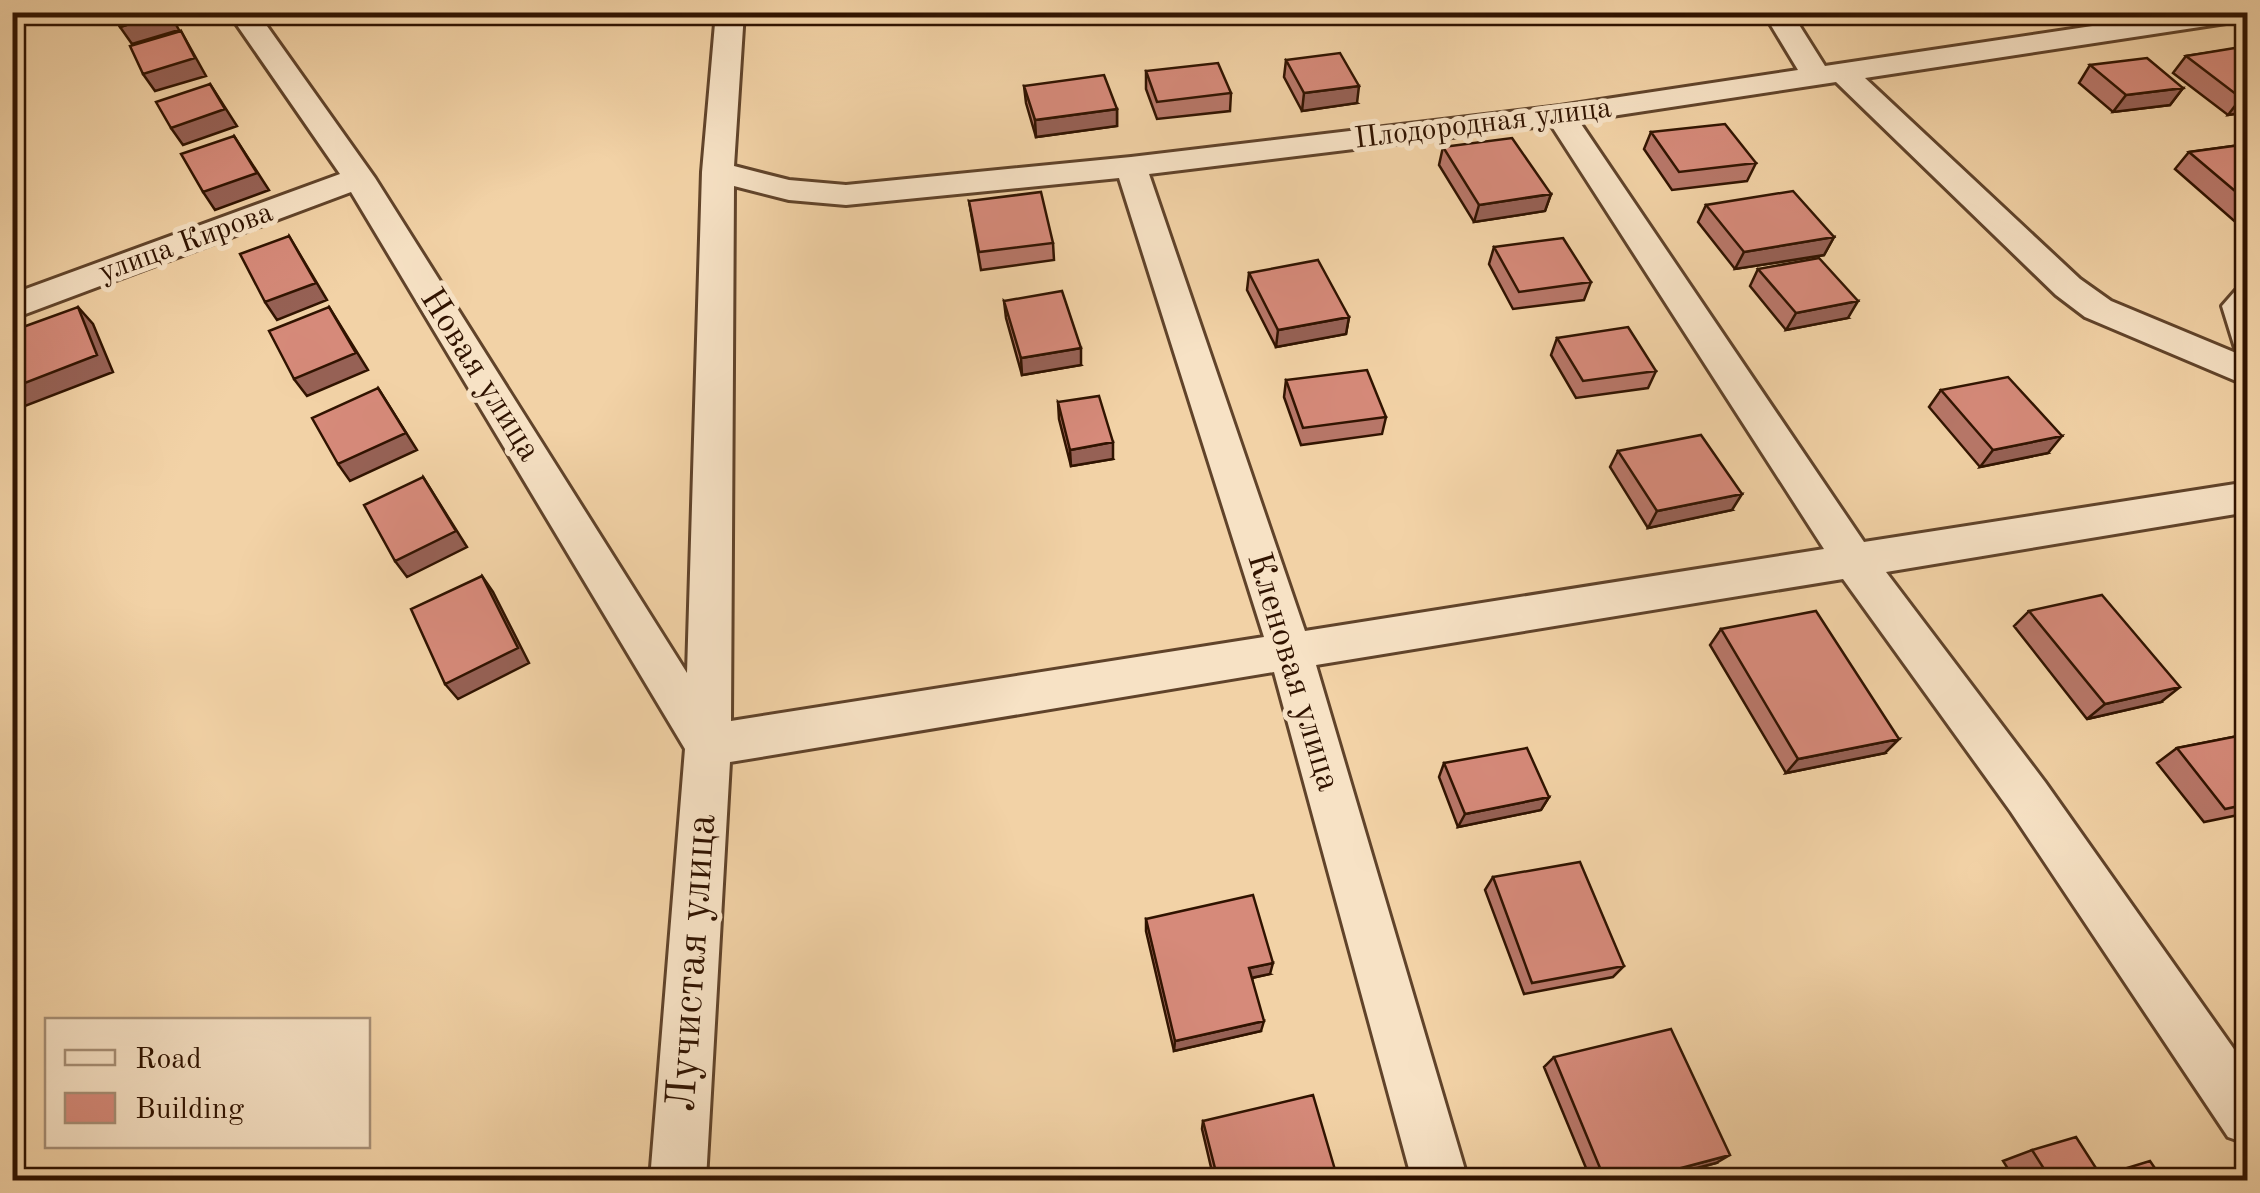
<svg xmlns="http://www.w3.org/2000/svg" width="2260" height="1193" viewBox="0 0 2260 1193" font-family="'Old Standard TT',serif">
<rect width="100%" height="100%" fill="#f2d2a6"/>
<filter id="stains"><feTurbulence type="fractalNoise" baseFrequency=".002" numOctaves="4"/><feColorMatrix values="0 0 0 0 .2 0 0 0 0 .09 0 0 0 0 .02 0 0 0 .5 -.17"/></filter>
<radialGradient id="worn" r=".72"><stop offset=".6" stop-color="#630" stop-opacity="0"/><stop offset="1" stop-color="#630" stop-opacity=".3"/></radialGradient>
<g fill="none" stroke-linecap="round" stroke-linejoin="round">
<g stroke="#60432a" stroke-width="6">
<path id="minor" d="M228,12h29l118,166 312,495 15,-501 14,-160h28l-10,154 55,14 57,5 285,-28 429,-51 238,-36 -35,-58h28l34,54 361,-54h62l-2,8 -381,58 215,201 31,22 137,57v28l-163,-69 -29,-22 -220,-213 -257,39 285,421 384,-60v30l-362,60 159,210 203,287v75l-20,-7 -217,-325 -168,-233 -527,86 152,515h-56l-138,-508 -544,90 -24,418h-56l35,-431 -334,-557 -339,127v-25l328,-120zM1551,125l273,424 -519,82 -156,-457zM1119,178l145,459 -533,84 3,-535 55,14 57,5z
M2248,286v65l-13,-3 -13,-42 14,-16z"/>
</g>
<use href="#minor" fill="#f7e2c5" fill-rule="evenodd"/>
</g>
<path fill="#b87769" stroke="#301300" stroke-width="2.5" d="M2248,47v65l-20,3 -55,-42 13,-17z
M1286,60l71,43 -55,8 -18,-34z
M2090,65l93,23 -13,17 -57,7 -34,-29z
M1146,71l85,22 -1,18 -73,8 -11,-30z
M1024,86l93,23v17l-81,11 -10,-34z
M1651,132l105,31 -9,18 -75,9 -28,-41z
M2248,144v89l-73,-64 14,-17z
M1443,147l108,47 -6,17 -71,11 -35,-57z
M969,201l84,42 1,17 -73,10z
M1706,205l128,32 -10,18 -89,14 -37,-47z
M1494,247l97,35 -7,18 -71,9 -24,-45z
M1758,269l90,49 -62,12 -36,-44z
M1249,273l100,44 -3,17 -70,13 -29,-57z
M1004,301l77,64 -59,10 -16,-57z
M1557,338l99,33 -8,17 -72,10 -25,-43z
M1286,380l100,37 -4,17 -81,11 -17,-48z
M1941,390l107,63 -68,14 -51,-60z
M1058,402l55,57 -42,7 -12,-47z
M1618,451l114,59 -84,18 -38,-61z
M2029,611l132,91 -74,17 -73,-93z
M1721,629l164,124 -99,20 -76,-128z
M2248,734v79l-44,9 -47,-59 20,-15z
M1444,763l105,34 -8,13 -83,17 -19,-50z
M1493,877l131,89 -11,11 -89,17 -39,-104z
M1146,919l124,55 -18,4 9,53 -87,20 -28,-120z
M1554,1057l162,106 -65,17h-60l-47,-113z
M1203,1121l135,59h-124l-12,-51z
M2032,1150l69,26 62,4h-148l-12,-19z"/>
<path fill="#966155" stroke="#301300" stroke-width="2.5" d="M169,12l10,18 -47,14 -12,-17z
M2014,12h29l-32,5z
M181,31l25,45 -51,15 -12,-17z
M12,59l12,22 -12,4z
M210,84l27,42 -54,19 -12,-17z
M1359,86l-2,17 -55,8 2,-18z
M2183,88l-13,17 -57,7 13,-17z
M2248,97v15l-20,3 13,-17z
M1117,109v17l-81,11 -1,-17z
M234,136l35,54 -54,20 -12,-18z
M1551,194l-6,17 -71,11 5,-17z
M289,236l38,64 -50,20 -12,-18z
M1834,237l-10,18 -89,14 9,-17z
M1858,301l-10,17 -62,12 10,-17z
M78,307l15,17 20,48 -101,39v-23z
M329,307l39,63 -61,26 -13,-17z
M1349,317l-3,17 -70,13 2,-17z
M1081,348v17l-59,10 -1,-17z
M378,388l39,62 -67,31 -12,-17z
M2062,436l-14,17 -68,14 13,-17z
M1113,442v17l-42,7 -1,-16z
M423,477l44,70 -60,30 -12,-16z
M1742,494l-10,16 -84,18 9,-17z
M482,576l11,16 36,71 -71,36 -13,-15z
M2180,687l-19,15 -74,17 18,-15z
M1899,739l-14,14 -99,20 12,-14z
M1549,797l-8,13 -83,17 7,-13z
M1273,963l-3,11 -24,5 3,-11z
M1264,1021l-3,10 -87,20 1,-10z
M1730,1155l-14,8 -65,17h-15z"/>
<path fill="#d68a7a" stroke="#301300" stroke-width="2.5" d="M113,12h55l-48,15z
M181,31l14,27 -52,16 -13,-28z
M2247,46l1,51 -7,1 -55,-42z
M1340,53l19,33 -55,7 -18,-33z
M2147,58l36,30 -57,7 -36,-30z
M1218,63l13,30 -74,9 -11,-31z
M1104,75l13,34 -82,11 -11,-34z
M210,84l15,25 -54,19 -15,-26z
M1725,124l31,39 -77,9 -28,-40z
M234,136l23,37 -54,19 -22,-38z
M1512,138l39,56 -72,11 -36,-58z
M2248,144v58l-59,-50z
M1793,191l41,46 -90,15 -38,-47z
M1041,192l12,51 -74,9 -10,-51z
M289,236l27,47 -51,19 -25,-48z
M1563,238l28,44 -72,10 -25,-45z
M1819,258l39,43 -62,12 -38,-44z
M1318,260l31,57 -71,13 -29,-57z
M1062,291l19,57 -60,10 -17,-57z
M78,307l19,48 -85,33v-57z
M329,307l27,46 -62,26 -25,-48z
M1628,327l28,44 -73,10 -26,-43z
M1367,370l19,47 -83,11 -17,-48z
M2008,377l54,59 -69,14 -52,-60z
M378,388l28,45 -68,31 -26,-46z
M1099,396l14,46 -43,8 -12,-48z
M1701,435l41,59 -85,17 -39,-60z
M423,477l33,54 -61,30 -31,-56z
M482,576l36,72 -73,36 -34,-75z
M2102,595l78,92 -75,17 -76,-93z
M1816,611l83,128 -101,20 -77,-130z
M2248,734v70l-23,5 -48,-61z
M1527,748l22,49 -84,17 -21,-51z
M1580,862l44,104 -92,17 -39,-106z
M1253,895l20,68 -24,5 15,53 -89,20 -29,-122z
M1671,1029l59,126 -94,25h-31l-51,-123z
M1313,1095l25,85h-120l-15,-59z
M2076,1137l25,39 49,-15 13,19h-112l-19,-30z"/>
<g text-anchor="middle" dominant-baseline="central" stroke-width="10" stroke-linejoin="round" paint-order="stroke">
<g font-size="30" fill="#301300" stroke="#f7e2c5">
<text transform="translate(1483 124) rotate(-7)">Плодородная улица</text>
<text transform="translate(186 243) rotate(-20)">улица Кирова</text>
</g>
<g font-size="35" fill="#301300" stroke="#f7e2c5">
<text transform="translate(480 375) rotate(58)">Новая улица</text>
<text transform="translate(1293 672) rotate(73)">Кленовая улица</text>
</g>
<g font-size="42" fill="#301300" stroke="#f7e2c5">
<text transform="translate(693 963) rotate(-86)">Лучистая улица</text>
</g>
</g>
<rect width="2260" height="1193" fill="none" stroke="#f2d2a6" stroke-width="50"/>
<rect x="15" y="15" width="2230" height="1163" fill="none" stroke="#301300" stroke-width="5"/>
<rect x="25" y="25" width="2210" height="1143" fill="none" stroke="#301300" stroke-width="2.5"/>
<rect x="45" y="1018" width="325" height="130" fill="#f7e2c5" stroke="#a78f76" stroke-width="2.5"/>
<rect x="65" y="1050" width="50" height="15" fill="#f7e2c5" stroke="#a78f76" stroke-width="2.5"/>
<text x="135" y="1068" font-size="30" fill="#301300">Road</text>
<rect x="65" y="1093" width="50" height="30" fill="#d68a7a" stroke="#a78f76" stroke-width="2.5"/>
<text x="135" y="1118" font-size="30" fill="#301300">Building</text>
<rect width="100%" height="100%" filter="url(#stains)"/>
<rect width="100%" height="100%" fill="url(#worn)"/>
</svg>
